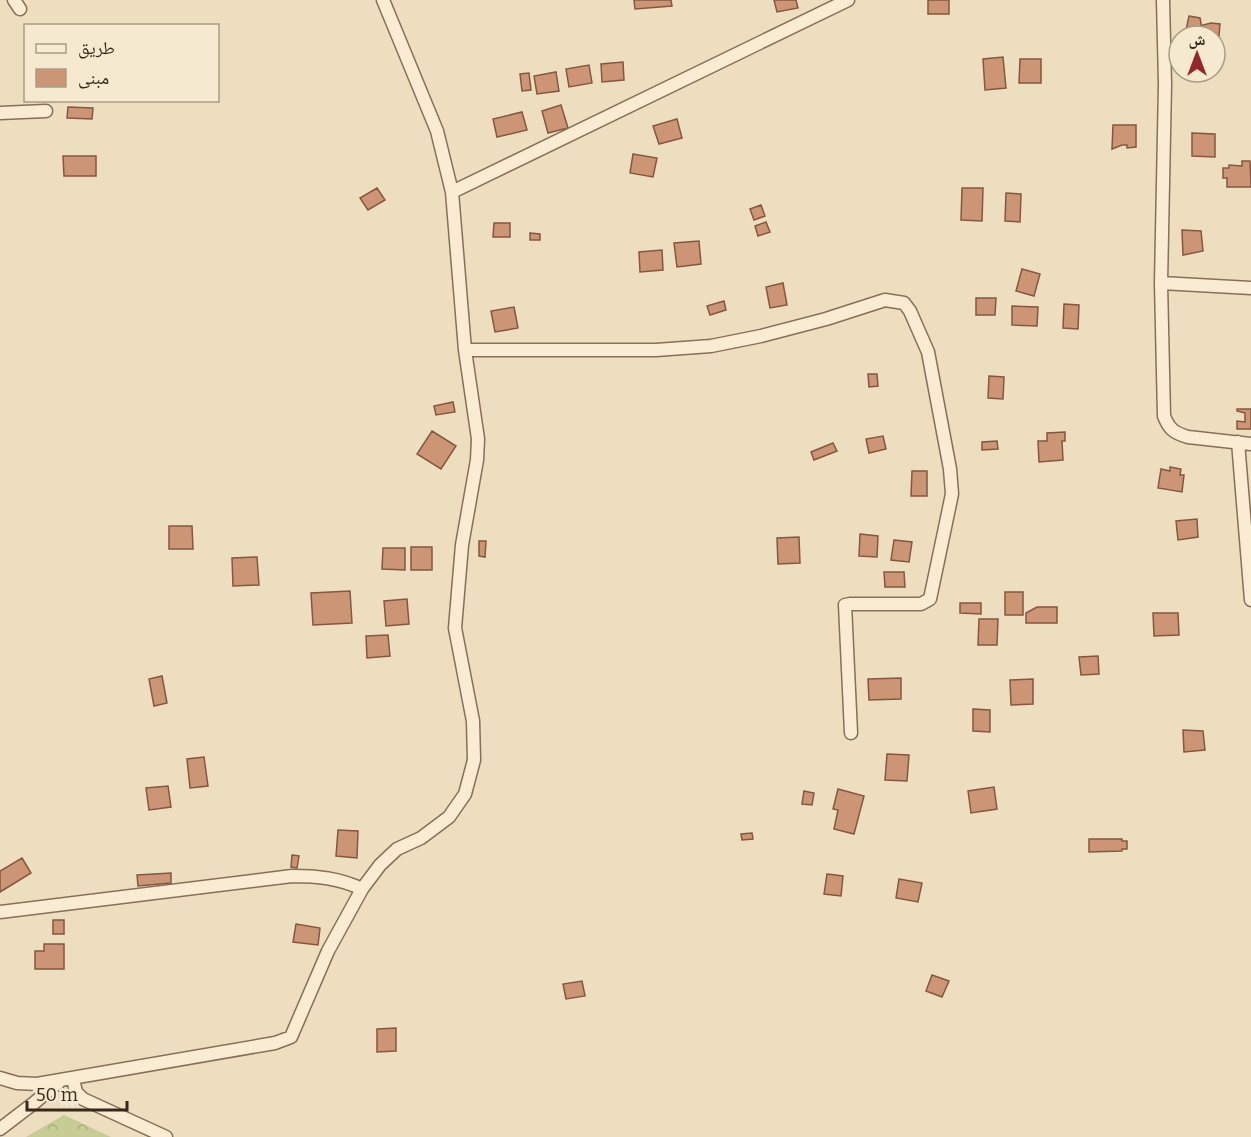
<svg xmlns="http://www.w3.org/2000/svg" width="1251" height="1137" viewBox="0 0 1251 1137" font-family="Bitter,'Noto Naskh Arabic',serif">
<defs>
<pattern id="forest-crowns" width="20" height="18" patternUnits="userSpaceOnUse" patternTransform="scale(1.5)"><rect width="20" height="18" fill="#c7cb94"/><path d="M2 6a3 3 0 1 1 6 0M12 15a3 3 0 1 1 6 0" fill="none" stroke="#acae7f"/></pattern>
</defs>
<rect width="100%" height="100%" fill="#eedec0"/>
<path fill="url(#forest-crowns)" d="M64,1115l47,22h-85z"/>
<path fill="#cc9676" stroke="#86573e" stroke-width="1.5" d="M634,0h37l1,6 -37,3z
M774,0h22l2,8 -21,4z
M928,0h21v14h-21z
M1189,16l11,2 2,11 -2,4 -14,-3z
M1211,23l9,1 -1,12 -16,-2v-9z
M1003,57l3,31 -21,2 -2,-31z
M1020,59h21v24h-22z
M623,62l1,18 -22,2 -1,-18z
M589,65l3,18 -23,4 -3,-18z
M556,72l3,19 -22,3 -3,-18z
M529,73l2,17 -9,1 -2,-17z
M561,105l7,23 -20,5 -6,-22z
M68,107l25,1 -1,11 -25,-1z
M522,112l5,18 -30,7 -4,-18z
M677,119l5,19 -23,6 -6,-18z
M1113,125h23v22l-9,1v-3h-5l-10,4z
M1192,133l23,1v23l-23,-1z
M633,154l24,4 -4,19 -23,-4z
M63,156h33v20h-32z
M1242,161h8l1,26h-24v-9h-4v-10h6v-3l13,1z
M377,188l8,12 -17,10 -8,-12z
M962,188h21l-1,33 -21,-1z
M1006,193l15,1 -1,28 -15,-1z
M761,205l4,11 -11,4 -4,-11z
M766,222l4,10 -12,4 -3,-10z
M494,223h16v14h-17z
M1182,230l19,1 2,20 -20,4z
M530,233l10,1v6h-10z
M699,241l2,23 -24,3 -3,-24z
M662,250l1,20 -23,2 -1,-20z
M1022,269l18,5 -6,22 -18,-5z
M783,283l4,22 -17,3 -4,-21z
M976,298h20l-1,17h-19z
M724,301l2,9 -16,5 -3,-9z
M1064,304l15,1 -1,24 -15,-1z
M1012,306l26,1 -1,19 -25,-1z
M514,307l4,21 -23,4 -4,-21z
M868,374h9l1,12 -9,1z
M989,376l15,1 -1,22 -15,-1z
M453,402l2,10 -19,3 -2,-9z
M1237,409h14v20h-14v-8l8,1v-9l-8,-2z
M432,431l24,15 -15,23 -24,-15z
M1065,432v9h-3l1,19 -24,2 -1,-21h9v-8z
M883,436l3,13 -17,4 -3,-14z
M997,441l1,8 -16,1v-8z
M833,443l4,8 -23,9 -3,-8z
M1170,467l11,2 -1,6h4l-2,17 -24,-4 3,-19 9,2z
M912,471h15v25h-16z
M1197,519l1,18 -20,3 -2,-19z
M169,526h23l1,23h-24z
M860,534l18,2 -1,21 -18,-1z
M799,537l1,26 -22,1 -1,-26z
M894,540l18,2 -3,20 -18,-2z
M479,541h7l-1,16 -6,-1z
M411,547h21v23h-21z
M383,548h22v22l-23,-1z
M257,557l2,28 -26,1 -1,-28z
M884,572h20l1,15h-20z
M350,591l2,32 -39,2 -2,-32z
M1005,592h18v23h-18z
M407,599l2,25 -23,2 -2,-25z
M960,603h21v11l-21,-1z
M1037,607h20v16h-31v-10z
M1153,613h25l1,22 -25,1z
M979,619h19l-1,26h-19z
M388,635l2,21 -23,2 -1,-22z
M1098,656l1,18 -18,1 -2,-18z
M162,676l5,27 -13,3 -5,-27z
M901,678v21l-32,1 -1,-21z
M1033,679v25l-22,1 -1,-25z
M973,709l17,1v22l-17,-1z
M1183,730l20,1 2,19 -21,2z
M887,754l22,1 -2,26 -22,-1z
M204,757l4,29 -18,2 -3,-29z
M168,786l3,21 -22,3 -3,-22z
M994,787l3,22 -26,4 -3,-22z
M838,789l26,7 -10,38 -20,-5 4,-19 -5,-1z
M804,791l10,2 -2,12 -10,-1z
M338,830l20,1 -1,27 -21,-2z
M752,833l1,6 -11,1 -1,-6z
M1089,839h33v2h5v8h-5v2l-33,1z
M292,855l7,1 -2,12 -6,-1z
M22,858l9,15 -31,19v-21z
M171,873v10l-33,3 -1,-11z
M827,874l16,2 -2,20 -17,-2z
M899,879l23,4 -4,19 -22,-4z
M53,920h11v14h-11z
M296,924l24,4 -2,17 -25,-3z
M44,944h20v25h-29v-18h9z
M932,975l17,6 -7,16 -16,-6z
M582,981l3,15 -19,3 -3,-15z
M396,1028v23l-19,1v-23z"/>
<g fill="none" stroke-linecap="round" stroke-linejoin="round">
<g stroke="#876f58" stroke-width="15">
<path id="street" d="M14,0l6,9
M1163,0l2,84 -4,199 3,133c5,13 10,17 24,21l63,7
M0,113l46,-2
M452,192l396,-192
M1161,283l90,5
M465,350h191l55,-4 50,-10 65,-17 59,-19 19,3 6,8 18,41 22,117 2,25 -22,105 -9,5h-71l-5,1 6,128
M1238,442l13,158
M0,912l292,-36c25,0 47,2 70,13
M0,1078l17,5 20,1 238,-41 16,-6 37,-86 34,-62 18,-24 17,-16 24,-11 28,-21 16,-23 9,-34 -1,-39 -18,-93 7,-83 15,-85 1,-21 -13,-89 -13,-158 -15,-61 -54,-131
M73,1079l3,13 7,7 83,38
M0,1129l34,-26 26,-22"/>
</g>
<use href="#street" stroke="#f9ecd3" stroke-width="12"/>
</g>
<rect x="24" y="24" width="195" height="78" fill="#f5e9cf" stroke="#a99c88" stroke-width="1.5"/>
<rect x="36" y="44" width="30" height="9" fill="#f9ecd3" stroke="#a99c88" stroke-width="1.5"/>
<text x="78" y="54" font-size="18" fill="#36281d">طريق</text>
<rect x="36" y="69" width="30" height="18" fill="#cc9676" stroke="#a99c88" stroke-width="1.5"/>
<text x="78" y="84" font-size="18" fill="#36281d">مبنى</text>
<g transform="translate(1197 54)"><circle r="28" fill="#f5e9cf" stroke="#a99c88" stroke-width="1.5"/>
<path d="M0-4.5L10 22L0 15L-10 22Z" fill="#95282e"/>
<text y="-9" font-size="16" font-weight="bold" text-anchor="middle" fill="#36281d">ش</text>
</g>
<path d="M27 1101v9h100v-9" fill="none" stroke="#36281d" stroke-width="3"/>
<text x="36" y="1101" font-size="18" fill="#36281d" stroke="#f5e9cf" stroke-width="4.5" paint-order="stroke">50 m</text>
</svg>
